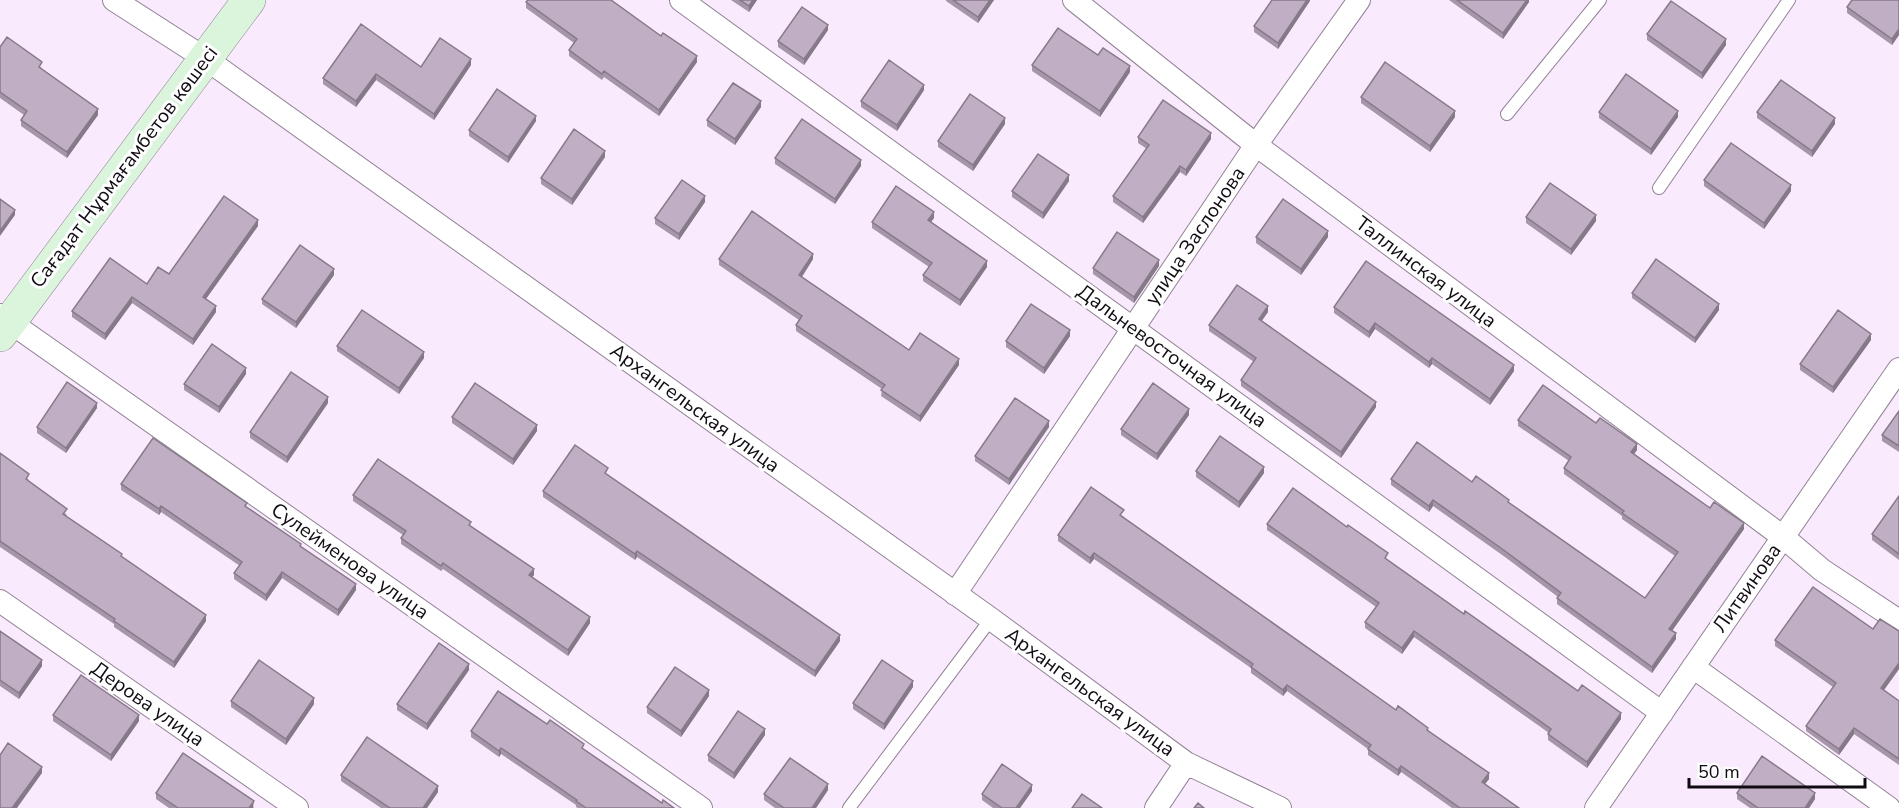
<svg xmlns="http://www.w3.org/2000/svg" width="1899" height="808" viewBox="0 0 1899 808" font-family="'Nunito Sans',sans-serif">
<rect width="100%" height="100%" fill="#f9ebfd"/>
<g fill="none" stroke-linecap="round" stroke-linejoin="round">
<g stroke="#928295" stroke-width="14">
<path id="service" d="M1507,114l93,-114
M1659,188l130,-188
M849,808l142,-189"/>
</g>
<g stroke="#928295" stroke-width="24">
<path id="minor" d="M114,0l92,59 785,560 195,144 94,45
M681,0l981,713
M1074,0l182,145 527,392 39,33 77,51
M0,315l701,493
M955,594l301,-449 103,-145
M0,601l297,207
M1693,667l196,141
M1156,808l30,-45
M1596,808l303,-439"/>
</g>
<g stroke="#928295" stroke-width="34">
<path id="secondary" d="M0,335l249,-335"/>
</g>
<use href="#service" stroke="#fff" stroke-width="12"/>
<use href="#minor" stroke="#fff" stroke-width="22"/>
<use href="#secondary" stroke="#daf5db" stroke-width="33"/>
</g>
<path fill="#a596a9" d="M731,0h26l-8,12z
M946,0h48l-16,23 -32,-22z
M1310,0l-32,49 -24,-17v-6z
M1449,0h80v2l-26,37z
M1899,0v35l-7,10 -45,-32v-6z
M526,2l171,60 -38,54 -55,-39 -2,3 -33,-24v-6l5,-7 -48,-35z
M828,30l-24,35 -26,-18v-6z
M1647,34l79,11 -24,34 -55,-39z
M0,47l42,21v1l56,46 -31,43 -46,-32v-6l3,-5 -24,-17z
M1098,55l32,17 -30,45 -68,-46v-6z
M471,65l-37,55 -58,-40 -20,27 -33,-23v-6l98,-11z
M924,90l-27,41 -36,-24v-6z
M1361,97l94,20 -25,35 -69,-49z
M761,107l-26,38 -28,-19v-6z
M1599,112l79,5 -27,38 -52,-37z
M1757,112l78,12 -23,33 -55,-39z
M536,121l-28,42 -39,-27v-6z
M1005,124l-32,47 -35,-24v-6z
M1138,137l73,2 -25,37 -6,-4 -37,51 -30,-21v-6l34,-47 -9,-6z
M605,157l-33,48 -31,-21v-6z
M775,158l86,8 -26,38 -60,-40z
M1704,180l87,11 -27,38 -60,-43z
M1069,181l-26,38 -31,-22v-6z
M705,202l-26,38 -24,-16v-6z
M1526,217l70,4 -25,34 -45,-32z
M934,218l-3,4 56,45 -27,39 -37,-25v-6l6,-8 -57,-39v-6z
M258,226l-52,73 10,13 -23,33 -61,-42 -27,37 -33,-23v-6l75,-27 22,-10z
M1256,237h72l-27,38 -45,-32z
M719,259h94l-11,18 107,73 50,15 -39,57 -39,-26 1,-7 -86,-58v-6l3,-5 -80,-55z
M1159,266l-25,37 -41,-29v-6z
M334,275l-38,53 -34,-24v-5z
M1632,293l87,17 -24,33 -63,-45z
M1334,307l180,64 -24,34 -58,-41 -3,4 -54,-39 -6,9 -35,-25z
M1268,312l-7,9 115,86 -35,51 -100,-72v-6l13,-18 -45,-31v-6z
M1070,336l-26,38 -38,-27v-6z
M1871,340l-38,53 -33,-23v-6z
M337,346l87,12 -25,36 -62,-43z
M246,374l-27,39 -35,-23v-6z
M328,403l-41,60 -37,-25v-6z
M97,408l-31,45 -29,-20v-6z
M1899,411v41l-17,-11v-6z
M1189,415l-32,45 -36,-25v-6z
M452,417l85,14 -24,34 -61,-42z
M1518,420l78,3 41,27 -3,4 76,54 34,21 -72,102 4,8 -24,34 -95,-69v-6l1,-1 -53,-40 -72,-51 -4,6 -38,-27v-6l81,3 37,21 136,95 30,-42 -53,-37v-3l-58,-42v-6l5,-7 -51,-35z
M1049,427l-40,58 -34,-24v-5z
M0,453l29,27 -1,1 39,34 -1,1 140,105 -32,47 -60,-41v-3l-114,-77z
M1196,471l68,2 -25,35 -43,-31z
M608,474l-1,1 233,166 -25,36 -178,-120 -2,3 -92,-63v-6z
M121,484l126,24 54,39 55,43 -18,26 -56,-38 -16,23 -32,-22v-6l6,-7 -79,-54 -2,3 -38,-25z
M353,495l118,31 63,49 -2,2 58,46 -22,33 -125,-87 -2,2 -40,-27v-6l2,-3 -50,-34z
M1899,496v64l-27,-20v-6z
M1124,516l-1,1 273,193 32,20 61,49 -4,5 34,24h-67l-51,-36 -3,4 -30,-21v-6l-81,-58 -4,5 -32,-23v-5l-157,-109 -4,5 -32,-23v-6z
M1267,524l121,36 76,54 157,105 -34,49 -39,-28v-6l1,-1 -135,-96 -12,17 -37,-26v-6l11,-15 -109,-77z
M1873,629l26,2v38l-15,21 15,11v64l-45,-31 -15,21 -33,-24v-5l27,-39 -58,-41v-6z
M0,631l42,35 -23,33 -19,-13z
M469,670l-42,60 -30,-20v-6z
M913,687l-29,43 -31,-21v-6z
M709,696l-28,41 -34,-24v-6z
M231,701l83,3 -28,41 -55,-38z
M53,715l86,6 -28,40 -58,-40z
M471,731l113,19 78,53 12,5h-96l-2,-1v-2l-75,-51 -2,3 -28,-20z
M765,735l-31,44 -26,-18v-6z
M341,775l97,17 -11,16h-46l-40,-27z
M828,790l-12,18h-41l-11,-8v-6z
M1032,791l-12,17h-27l-11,-8v-6z
M156,793l98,14 -1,1h-84l-13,-9z
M1737,793l78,6 -6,9h-59l-13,-9z"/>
<path fill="#867a89" d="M753,0h4l-8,12v-6z
M990,0h4l-16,23v-6z
M1307,0h3v1l-32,48v-6z
M1527,0h2v2l-26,37v-6z
M828,25v5l-24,35v-6z
M1899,29v6l-7,10v-6z
M1726,39v6l-24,34v-6z
M697,56v6l-38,54v-6z
M471,59v6l-37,55v-6z
M1130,66v6l-30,45v-6z
M376,74v6l-20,27v-6z
M924,85v5l-27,41v-6z
M761,101v6l-26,38v-6z
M98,109v6l-31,43v-6z
M1455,111v6l-25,35v-6z
M1678,111v6l-27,38v-6z
M536,116v5l-28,42v-6z
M1005,118v6l-32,47v-6z
M1835,118v6l-23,33v-6z
M1211,133v6l-25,37v-6z
M605,151v6l-33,48v-6z
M861,160v6l-26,38v-5z
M1180,166v6l-37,51v-6z
M1069,175v6l-26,38v-6z
M1791,185v6l-27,38v-6z
M705,196v6l-26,38v-6z
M15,210v5l-15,21v-5z
M934,212v6l-6,8v-6z
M1596,215v6l-25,34v-6z
M258,220v6l-55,77v-6z
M1328,231v6l-27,38v-6z
M813,254v5l-14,22v-6z
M1159,260v6l-25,37v-6z
M987,261v6l-27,39v-6z
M334,269v6l-38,53v-6z
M132,297v6l-27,37v-6z
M1719,304v6l-24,33v-5z
M216,306v6l-23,33v-6z
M1268,306v6l-9,13v-6z
M1375,323v6l-6,9v-6z
M1070,330v6l-26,38v-6z
M1871,334v6l-38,53v-6z
M424,352v6l-25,36v-6z
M1432,358v6l-3,4v-6z
M959,359v6l-39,57v-6z
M1514,365v6l-24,34v-6z
M246,368v6l-27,39v-6z
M328,397v6l-41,60v-6z
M1376,402v5l-35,51v-6z
M97,403v5l-31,45v-5z
M1189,409v6l-32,45v-6z
M1049,421v6l-40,58v-6z
M537,425v6l-24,34v-6z
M1637,444v6l-6,8v-6z
M1264,467v6l-25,35v-6z
M1433,500v6l-4,6v-6z
M161,506v6l-2,3v-6z
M1744,523v6l-75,106v-6z
M637,551v6l-2,3v-6z
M1094,553v6l-4,5v-6z
M534,569v6l-5,6v-6z
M282,572v6l-16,23v-6z
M356,584v6l-18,26v-6z
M206,615v6l-32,47v-6z
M590,617v6l-22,33v-6z
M1414,631v6l-12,17v-6z
M1676,633v6l-24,34v-6z
M840,635v6l-25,36v-6z
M42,660v6l-23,33v-6z
M1899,663v6l-18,25v-6z
M469,664v6l-42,60v-6z
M913,681v6l-29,43v-6z
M1287,685v6l-4,5v-6z
M709,690v6l-28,41v-6z
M314,698v6l-28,41v-6z
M1621,713v6l-34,49v-6z
M139,715v6l-28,40v-6z
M1854,728v6l-15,21v-6z
M765,729v6l-31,44v-6z
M501,748v6l-2,3v-6z
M1401,766v6l-3,4v-6z
M42,767v6l-25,35h-5z
M1489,773v6l-7,9v-6z
M828,784v6l-12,18h-4z
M1032,785v6l-12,17h-4z
M438,786v6l-11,16h-4z
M1815,793v6l-6,9h-4z
M254,801l-1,7h-4z"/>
<path fill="#c0afc4" stroke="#867a89" stroke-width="1.5" d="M528,0h83l50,36 2,-3 34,23 -38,54 -55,-39 -2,3 -33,-24 8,-11 -51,-37z
M740,0h13l-4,6z
M953,0h37l-12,17z
M1272,0h35l-29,43 -24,-17z
M1457,0h70l-24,33z
M1852,0h47v29l-7,10 -45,-32z
M1671,1l55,38 -24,34 -55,-39z
M802,7l26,18 -24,34 -26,-18z
M361,24l60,43 19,-29 31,21 -37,55 -58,-40 -20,27 -33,-23z
M1058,28l40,27 5,-7 27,18 -30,45 -68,-46z
M7,37l35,25 -3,5 59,42 -31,43 -46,-32 6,-9 -27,-19v-45z
M889,60l35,25 -27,40 -36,-24z
M1385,62l70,49 -25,35 -69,-49z
M1626,74l52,37 -27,38 -52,-37z
M1781,80l54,38 -23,33 -55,-39z
M733,83l28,18 -26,38 -28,-19z
M497,89l39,27 -28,41 -39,-27z
M970,94l35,24 -32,47 -35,-24z
M1163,100l48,33 -25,37 -6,-4 -37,51 -30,-21 36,-51 -11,-8z
M802,119l59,41 -26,39 -60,-41z
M574,129l31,22 -33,48 -31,-21z
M1731,143l60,42 -27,38 -60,-43z
M1038,154l31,21 -26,38 -31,-22z
M682,180l23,16 -26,38 -24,-16z
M1550,183l46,32 -25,34 -45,-32z
M896,186l38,26 -6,8 59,41 -27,39 -37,-25 9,-12 -60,-41z
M224,196l34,24 -55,77 13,9 -23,33 -61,-42 -27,37 -33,-23 38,-53 37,26 11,-17 11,7z
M0,199l15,11 -15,21z
M1283,199l45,32 -27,38 -45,-32z
M752,211l61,43 -14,21 110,75 11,-17 39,26 -39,57 -39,-26 4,-5 -89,-60 6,-9 -83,-57z
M1117,232l42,28 -25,37 -41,-29z
M300,245l34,24 -38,53 -34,-23z
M1656,259l63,45 -24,34 -63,-45z
M1366,261l148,104 -24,34 -58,-41 -3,4 -54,-39 -6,9 -35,-25z
M1237,285l31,21 -9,13 117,83 -35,50 -100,-72 15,-22 -47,-33z
M1031,304l39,26 -26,38 -38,-27z
M362,310l62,42 -25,36 -62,-42z
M1838,310l33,24 -38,53 -33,-23z
M212,344l34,24 -27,39 -35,-23z
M291,372l37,25 -41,60 -37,-25z
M67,382l30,21 -31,45 -29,-21z
M475,383l62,42 -24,34 -61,-42z
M1153,383l36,26 -32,45 -36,-25z
M1543,385l53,38 4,-5 37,26 -6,8 79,56 4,-6 30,21 -75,106 7,4 -24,34 -95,-69 4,-5 -56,-42 -72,-51 -4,6 -38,-27 26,-37 55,40 4,-6 33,24 -1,2 137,96 33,-46 -56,-39 2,-2 -60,-43 7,-11 -53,-37z
M1015,398l34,23 -40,58 -34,-23z
M1899,411v35l-17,-11z
M1220,436l44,31 -25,35 -43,-31z
M153,438l94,65 -2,3 56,38 -1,2 56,38 -18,26 -56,-38 -16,23 -32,-22 8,-11 -81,-56 -2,3 -38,-25z
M575,445l33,23 -3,5 235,162 -25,36 -178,-120 -2,3 -92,-63z
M0,453l29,21 -3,5 41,30 -4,5 59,40 -1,2 85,59 -32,47 -60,-41 1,-2 -115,-78z
M378,459l93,63 -2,3 65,44 -5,6 61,42 -22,33 -125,-87 -2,3 -40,-28 5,-7 -53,-36z
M1091,487l33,23 -4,5 276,195 2,-4 30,22 -1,2 62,43 -7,9 37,26h-59l-59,-42 -3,4 -30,-21 3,-4 -84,-60 -4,5 -32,-23 2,-3 -159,-111 -4,5 -32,-23z
M1293,488l54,39 1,-2 40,28 -3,5 79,56 1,-3 113,80 4,-6 39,28 -34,49 -39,-28 3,-5 -137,-98 -12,17 -37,-26 14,-19 -112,-79z
M1899,496v58l-27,-20z
M1813,587l60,42 7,-10 19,12v32l-18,25 18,13v58l-45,-31 -15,21 -33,-23 30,-43 -61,-43z
M0,631l42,29 -23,33 -19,-13z
M439,643l30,21 -42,60 -30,-20z
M259,660l55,38 -28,41 -55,-38z
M882,660l31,21 -29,43 -31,-21z
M675,667l34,23 -28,41 -34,-24z
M81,675l58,40 -28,40 -58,-40z
M498,691l49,33 3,-4 34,24 -2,4 80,55 1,-3 11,8h-88l-10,-7 1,-1 -76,-52 -2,3 -28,-20z
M738,711l27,18 -31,44 -26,-18z
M367,737l71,49 -15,22h-33l-49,-33z
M8,743l34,24 -30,41h-12v-53z
M183,753l71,48 -5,7h-71l-22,-15z
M1762,756l53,37 -10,15h-47l-21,-15z
M790,758l38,26 -16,24h-28l-20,-14z
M1002,764l30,21 -16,23h-14l-20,-14z
M1082,794l20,14h-30z
M1198,803l6,5h-10z"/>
<g text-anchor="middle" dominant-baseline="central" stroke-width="6" stroke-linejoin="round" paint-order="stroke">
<g font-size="20" fill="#100b12" stroke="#fefefe">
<text transform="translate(124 167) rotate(-53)">Сағадат Нұрмағамбетов көшесі</text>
<text transform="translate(1195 236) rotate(-56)">улица Заслонова</text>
<text transform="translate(1426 272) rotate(37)">Таллинская улица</text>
<text transform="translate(1172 356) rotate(36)">Дальневосточная улица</text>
<text transform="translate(695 408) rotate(36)">Архангельская улица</text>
<text transform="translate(350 561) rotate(35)">Сулейменова улица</text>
<text transform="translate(1747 588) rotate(-55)">Литвинова</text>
<text transform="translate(1090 692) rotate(36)">Архангельская улица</text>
<text transform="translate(148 704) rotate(35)">Дерова улица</text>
</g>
</g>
<path d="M1689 778v9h176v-9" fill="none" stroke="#100b12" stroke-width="3"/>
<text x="1698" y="778" font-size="18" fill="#100b12" stroke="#fefefe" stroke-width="4.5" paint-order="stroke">50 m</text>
</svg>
